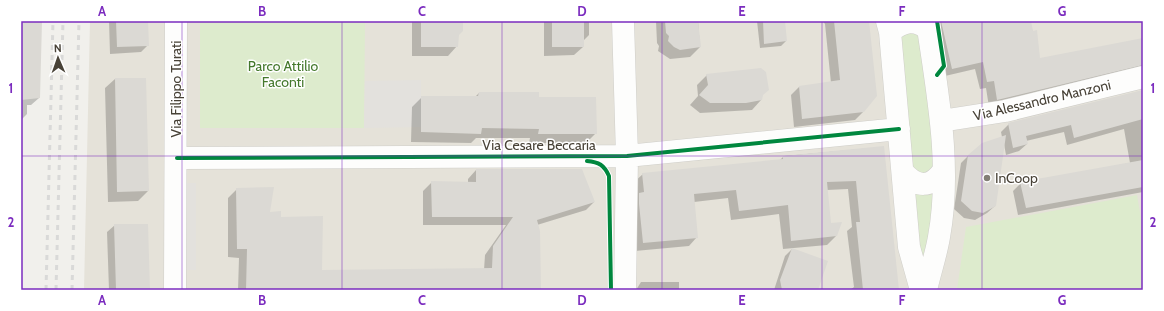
<svg xmlns="http://www.w3.org/2000/svg" width="1164" height="311" viewBox="0 0 1164 311" font-family="Cabin,sans-serif">
<rect width="100%" height="100%" fill="#f1f0ec"/>
<path fill="#e5e2d9" d="M90,21h792l35,269h-833z
M930,21h213v269h-211z"/>
<path fill="#ddebcd" d="M200,21h165l-1,107h-164z
M927,21l14,100 -15,169 -36,-258z
M1137,195l6,35v60h-186l9,-63z"/>
<path fill="#e3e1dd" d="M421,80v47l-57,1 1,-47z
M185,183h11v87h-10z"/>
<path fill="#0003" d="M21,21h20l-2,77 -8,7h-4v9l-6,6z
M109,21h38l1,24 -7,7 -31,2z
M412,21h50l-4,14 -1,11 -9,10h-36z
M544,21h45v14l-6,6v6l-9,8 -30,1z
M656,21h42l2,26 -10,10 -20,2 -12,-8 1,-5 -2,-3z
M757,21h27l2,20 -5,5 -21,2z
M823,21h45l-4,90 -9,9 -61,7 -3,-32 8,-8 32,-4 -6,-59z
M936,21h94l9,38 104,-20v36l-154,32 -3,-19 -6,1 -5,-20 -30,7z
M707,75l55,21 -1,4 -9,10 -52,3 -10,-8 8,-9 -1,-11z
M115,79h30l3,112 -10,10 -30,1 -3,-114z
M1143,91v101l-125,23 -5,-24 8,-8 109,-20 -6,-34 -57,16 -3,-13 -38,9 1,3 -8,7 -13,4 -2,-11 -9,62 -8,7 -12,7 -11,-2 -10,-9 7,-46 7,-7 34,-19 -1,-5 8,-8z
M479,93l59,5 58,35 -10,10h-57l1,-5h-54l-5,5 -60,-1 1,-35 10,-10h53z
M883,147l11,143h-44l4,-3 -7,-56 5,-4 -4,-38 -21,1 3,34 6,12 -9,9 -44,4 -4,-35 -48,6 -3,-22 -34,4 3,35 -8,9 -54,5 -1,-69 9,-8 137,-14 4,-4z
M476,170l118,32 -8,8 -49,15 3,65h-302l1,-32 -11,-1v-59l9,-9 32,24 11,5 41,53 163,-1 1,-15 21,-30h-83v-34l9,-9h36v-3z
M115,225l34,65h-40l-2,-58z
M792,249l25,41h-43l11,-34z
M641,282h38v8h-43z"/>
<path fill="#dbd9d4" d="M21,21h21l-2,77 -19,2z
M116,21h32l1,25 -32,1z
M421,21h42v10l-4,4 -1,12h-37z
M552,21h32v26h-32z
M665,21h33l3,26 -21,3 -6,-3 -6,-6 1,-5 -3,-3z
M763,21h22l2,20 -23,3z
M834,21h35l8,75 -13,16 -62,7 -3,-33 41,-6z
M941,21h90l2,10 4,-1 3,28 103,-20v27l-146,35 -3,-19 -7,1 -4,-20 -31,7z
M761,68l5,4 3,18 -6,5 -1,5 -16,3h-36l-11,-8 9,-10 -2,-11z
M115,78h31l3,113 -32,1z
M1143,90v29l-69,19 -3,-13 -45,11 2,8 -15,4 -5,-25z
M479,92h60v5h57l1,37h-59l1,-5 -57,-1 -1,6 -60,-2v-36h57z
M1006,135l-10,71 -13,7 -11,-2 -11,-10 7,-46 14,-12z
M884,146l15,144h-36l-7,-68h4l-4,-41 -29,1 4,41 11,-1 -5,14 -46,5 -3,-36 -49,6 -3,-21 -42,4 4,44 -55,5 -4,-39v-11l5,-1 -2,-19 141,-14v-3z
M1143,160v27l-117,21 -6,-26z
M476,169h106l13,33 -58,18 3,11 1,59h-295l1,-41h-10l-1,-61 38,-1 -4,25 11,-1v6l42,-1 -1,54 170,-2 1,-22 20,-29h-81l-1,-36 45,1z
M114,224h34l2,66h-34z
M792,248l36,13 -10,29h-36l-2,-10z"/>
<g fill="none" stroke-linecap="round" stroke-linejoin="round">
<g stroke="#cfcec9" stroke-width="23">
<path id="minor" d="M623,21l4,135 -2,134
M887,21l3,11 19,215 12,43
M890,32c13,-11 25,-14 39,-2
M941,121l64,-10 138,-34
M177,158l450,-2 272,-27
M903,172c14,16 28,16 40,-1
M175,290l1,-269
M926,290c4,-18 10,-35 13,-53 13,-71 -2,-146 -12,-216"/>
</g>
<use href="#minor" stroke="#fdfdfc" stroke-width="22"/>
<path stroke="#d9d9d8" stroke-width="3" stroke-dasharray="5 5" stroke-linecap="butt" d="M46,290l7,-269
M56,290l7,-269
M72,290l7,-269"/>
<g stroke="#fff" stroke-width="6">
<path id="cycleway" d="M937,75l7,-9 -7,-45
M177,158l450,-2 272,-27
M587,161c12,1 17,4 22,15l2,114"/>
</g>
<use href="#cycleway" stroke="#00873e" stroke-width="4"/>
</g>
<path fill="none" stroke="#7b2cbf" stroke-width="1" stroke-opacity="0.55" d="M182,21v269M342,21v269M502,21v269M662,21v269M822,21v269M982,21v269M21,156h1122"/>
<circle fill="#837f76" stroke="#fff" stroke-width="1.5" cx="987" cy="178" r="4"/>
<g text-anchor="middle" dominant-baseline="central" stroke-width="3" stroke-linejoin="round" paint-order="stroke">
<g font-size="14" fill="#44782c" stroke="#fff">
<text x="283" y="66">Parco Attilio<tspan x="283" dy="16">Faconti</tspan></text>
</g>
<g font-size="14" fill="#484237" stroke="#fff">
<text transform="translate(176 89) rotate(-90)">Via Filippo Turati</text>
<text transform="translate(1042 100) rotate(-13)">Via Alessandro Manzoni</text>
<text x="539" y="145">Via Cesare Beccaria</text>
</g>
<g font-size="14" fill="#484237" stroke="#fff" text-anchor="start">
<text x="995" y="178">InCoop</text>
</g>
</g>
<rect width="1164" height="311" fill="none" stroke="#ffffff" stroke-width="44"/>
<g transform="translate(58 58) rotate(358)" stroke="#ffffff" stroke-width="3" paint-order="stroke">
<path d="M0-3L7 15L0 10L-7 15Z" fill="#484237"/>
<text y="-6" font-size="11" font-weight="bold" text-anchor="middle" fill="#484237">N</text>
</g>
<rect x="22" y="22" width="1120" height="267" fill="none" stroke="#7b2cbf" stroke-width="1.5"/>
<g font-size="13" text-anchor="middle" font-weight="bold" fill="#7b2cbf">
<text x="102" y="16">A</text>
<text x="262" y="16">B</text>
<text x="422" y="16">C</text>
<text x="582" y="16">D</text>
<text x="742" y="16">E</text>
<text x="902" y="16">F</text>
<text x="1062" y="16">G</text>
<text x="11" y="93">1</text>
<text x="1153" y="93">1</text>
<text x="11" y="227">2</text>
<text x="1153" y="227">2</text>
<text x="102" y="305">A</text>
<text x="262" y="305">B</text>
<text x="422" y="305">C</text>
<text x="582" y="305">D</text>
<text x="742" y="305">E</text>
<text x="902" y="305">F</text>
<text x="1062" y="305">G</text>
</g>
</svg>
